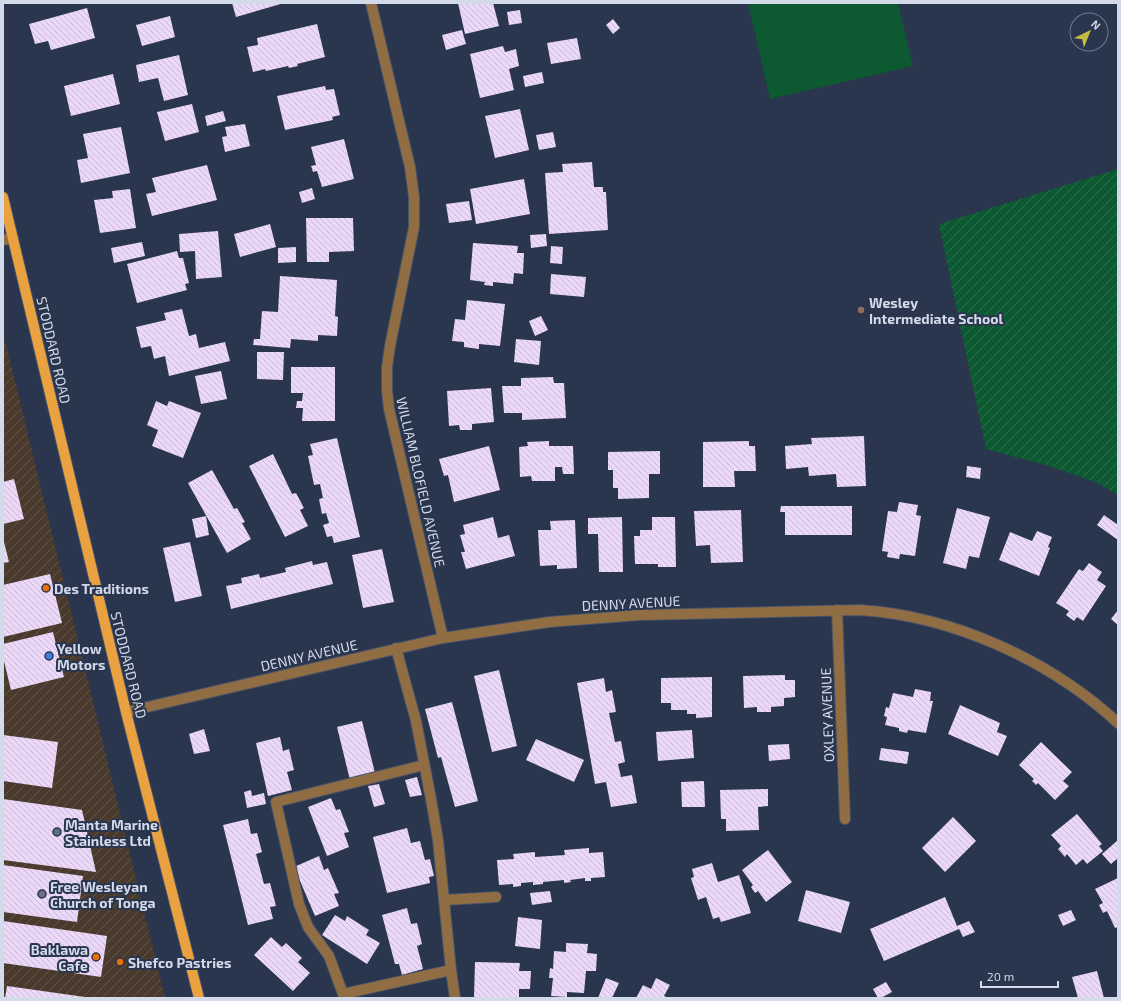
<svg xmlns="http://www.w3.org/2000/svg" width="1121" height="1001" viewBox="0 0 1121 1001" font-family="'Exo 2',sans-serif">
<defs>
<pattern id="industrial-furrows" width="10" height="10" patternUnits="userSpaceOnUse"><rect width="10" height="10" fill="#493a2d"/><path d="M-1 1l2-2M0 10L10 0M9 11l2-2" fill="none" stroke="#62564c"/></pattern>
<pattern id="garden-furrows" width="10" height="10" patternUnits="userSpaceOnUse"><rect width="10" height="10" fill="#0d5931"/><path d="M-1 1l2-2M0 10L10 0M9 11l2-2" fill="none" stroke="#2f704f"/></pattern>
<pattern id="building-back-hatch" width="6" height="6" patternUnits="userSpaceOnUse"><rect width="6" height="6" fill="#ecd8f8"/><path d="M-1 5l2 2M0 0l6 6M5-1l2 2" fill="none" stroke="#c9bad4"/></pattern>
</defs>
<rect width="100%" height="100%" fill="#2a354e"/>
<path fill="url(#industrial-furrows)" d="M3,333l2,7 160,658h-162z"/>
<path fill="#0d5931" d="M748,3h150l15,63 -143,33z"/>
<path fill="url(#garden-furrows)" d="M1118,169v326l-20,-12 -49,-17 -63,-17 -47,-225z"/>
<path fill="url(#building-back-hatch)" d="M232,3h52l-48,14z
M458,3h35l6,23 -34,8z
M87,8l8,30 -44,12 -3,-9 -13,3 -6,-20z
M520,10l2,13 -13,2 -2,-13z
M170,16l5,21 -33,9 -6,-21z
M613,19l7,9 -7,6 -7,-9z
M317,24l8,33 -28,7 1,2 -9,2 -1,-2 -22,5 -1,-2 -12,3 -6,-25 11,-2 -1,-7z
M462,30l4,14 -20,6 -4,-15z
M577,38l4,21 -30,5 -4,-21z
M503,46l2,6 11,-3 3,17 -10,3 5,21 -34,8 -10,-44z
M179,55l9,40 -24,6 -6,-23 -19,4 -3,-17z
M542,72l2,11 -19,4 -2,-11z
M113,74l7,30 -49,12 -7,-30z
M325,86l1,4 8,-1 6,26 -8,2 1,3 -48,10 -8,-34z
M192,104l7,28 -34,9 -8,-29z
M520,109l9,41 -34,8 -10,-42z
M223,111l3,10 -19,5 -2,-10z
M245,124l5,22 -25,6 -3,-15 5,-1 -2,-9z
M121,127l9,46 -49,10 -4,-23 11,-2 -5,-24z
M553,132l3,15 -17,3 -3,-15z
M344,139l10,40 -32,8 -5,-16 -4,1 -2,-6 5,-1 -5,-18z
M592,162l2,25h9v5h3l2,38 -59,4 -4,-61 18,-1 -1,-8z
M207,165l10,35 -65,16 -6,-22 10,-2 -4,-14z
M524,179l6,35 -54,10 -6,-35z
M312,188l3,11 -13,4 -3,-11z
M130,189l6,39 -36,5 -6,-33 19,-2 -1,-7z
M469,201l3,19 -23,3 -3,-19z
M306,218h47l1,33 -25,1v10h-22z
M270,224l6,23 -36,10 -6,-23z
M218,231l4,46 -26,2 -1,-28 -15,1 -1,-18z
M546,234l1,12 -16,2 -1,-13z
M142,242l3,14 -31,7 -3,-15z
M473,243l45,3 -1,7h7l-1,21 -9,-1 -1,11 -20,-2v4l-9,-1 1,-3 -15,-2z
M551,246l12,1 -1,17 -12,-1z
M296,247v15l-18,1v-15z
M177,251l2,7h4l6,25 -4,1 2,6 -50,13 -10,-39z
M551,274l35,3 -2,20 -34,-3z
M280,276l57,4 -2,36 3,1 -1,19 -19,-1v6l-27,-2 -1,9 -37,-3 1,-6h6l2,-28 16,1z
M467,300l38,4 -5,42 -21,-2v5l-15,-2v-5l-12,-1 3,-22 10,1z
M182,309l7,27 7,-2 3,14 26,-6 5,19 -61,15 -4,-20 -11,3 -3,-13 -10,2 -5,-21 30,-7 -2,-7z
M541,316l7,14 -13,6 -6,-15z
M516,339l25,2 -2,24 -25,-3z
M257,352h27l-1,28 -26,-1z
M291,367h44v54h-33l1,-13h-7l1,-7h5l1,-8h-12z
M221,371l6,28 -26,5 -6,-28z
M553,377l1,6h10l2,35 -44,2v-7h-18l-2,-27h19v-8z
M491,388l3,34 -22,2v6h-12l-1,-5 -10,1 -2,-35z
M156,401l11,5 2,-5 32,12 -18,45 -31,-12 6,-16 -11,-5z
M864,436l2,50 -29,1 -1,-13 -27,2 -1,-9 -22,2 -1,-23 27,-2 -1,-6z
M337,438l23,99 -26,6 -2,-7 -5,1 -4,-12 6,-2 -3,-10 -4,1 -3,-15 4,-1 -3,-14 -6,1 -6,-29 5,-1 -3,-11z
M549,441v5h24l1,28h-11l-1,-7h-7v14h-23l-1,-5 -11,1 -1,-30 9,-1 -1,-4z
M749,441v5h6l1,25h-22l1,16h-32v-45z
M489,446l11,44 -46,12 -6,-27 -4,1 -5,-17z
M660,451v23h-11v24l-31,1v-11h-5v-18h-5v-18z
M273,454l19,40 4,-1 8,15 -4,2 8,16 -23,11 -36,-71z
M967,466l14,2 -1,11 -14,-2z
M212,470l22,39 3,-1 8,14 -3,1 9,16 -24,14 -39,-70z
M14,479l10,40 -21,5v-42z
M899,502l19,3 -2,10 5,1 -6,40 -15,-2 -1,5 -12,-2 1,-5 -6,-1 6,-40 9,1z
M781,506h71v29h-67v-23h-5z
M957,508l33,9 -11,41 -10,-2 -3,13 -23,-6z
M741,510l2,52 -32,1 -1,-18 -14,1 -2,-35z
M1104,515l14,10v15l-21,-15z
M206,516l3,19 -13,3 -4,-19z
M493,517l5,21 11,-3 6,21 -49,13 -5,-17h4l-5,-17 5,-1 -2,-9z
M622,517l1,55h-24l-1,-38h-10v-16z
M652,517h23l1,50h-18v-3h-23l-1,-28h6v-6h12z
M575,520l2,48 -20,1v-4l-17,1 -2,-36h13l-1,-9z
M1037,531l15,6 -4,10 2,1 -11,28 -40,-16 11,-28 22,9z
M3,538l6,24 -6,1z
M190,542l12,54 -27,6 -12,-54z
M382,549l12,53 -31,6 -11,-53z
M312,561l1,4 14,-3 6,22 -102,25 -5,-23 16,-3 -1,-5 18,-4 1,4 26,-6 -1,-4z
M1089,563l13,9 -5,8 9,6 -23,35 -6,-4 -3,4 -8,-6 3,-4 -13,-8 23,-34 4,2z
M50,574l12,49 -59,14v-52z
M1118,610v15l-7,-6z
M53,632l11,45 -53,13 -8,-33v-13z
M499,670l18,76 -25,6 -18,-76z
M785,675v5h10v17l-11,1v8l-13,1v5h-14v-5l-13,1 -1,-32z
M712,677v40l-16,1v-4h-9v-4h-16v-7h-10v-25z
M604,678l2,14 6,-2 4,22 -7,1 6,29 6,-1 4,21 -7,2 3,13 11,-2 5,28 -26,4 -5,-25 -11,2 -18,-101z
M915,689l16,3 -1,9h3l-7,32 -18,-3 -1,3 -8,-2v-3l-14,-3 2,-8 -3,-1 2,-9 3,1 4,-15 20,4z
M452,702l26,99 -23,6 -14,-50 -3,1 -13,-49z
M960,705l40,18 -3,9 10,4 -9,20 -50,-22z
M362,721l13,52 -25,7 -13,-53z
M204,729l6,22 -16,3 -5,-20z
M692,730l2,28 -36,3 -2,-29z
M3,735l55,7 -6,46 -49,-7z
M280,737l3,14 6,-2 5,21 -7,2 5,18 -24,6 -12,-53z
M536,739l48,21 -10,22 -48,-22z
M1041,742l31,30 -9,9 6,5 -14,14 -17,-17 -2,2 -4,-4 2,-2 -15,-14z
M789,744l1,15 -21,2 -1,-16z
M881,748l28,4 -2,12 -28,-4z
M417,777l5,18 -12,2 -5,-17z
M704,781l1,26h-23l-1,-25z
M379,784l6,20 -11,3 -6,-21z
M768,789v17l-10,1 1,23 -33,1v-12h-5l-1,-29z
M251,790l1,6 12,-3 2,11 -19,4 -3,-16z
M331,798l5,12 4,-1 9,23 -5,1 5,14 -22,9 -19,-49z
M3,799l79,11 14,62 -93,-12z
M1077,814l25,30 -3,2 4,5 -16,13 -4,-5 -7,6 -9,-11 -2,3 -7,-8 3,-3 -10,-11z
M953,817l23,24 -31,31 -23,-24z
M248,819l3,15 6,-1 5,19 -6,2 8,30 6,-1 6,23 -6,1 3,12 -25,6 -25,-100z
M407,828l4,15 9,-2 5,19 5,-1 4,17 -5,1 1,6 -43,10 -14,-56z
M1118,840v18l-7,6 -9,-10z
M589,848v5l14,-1 2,25 -14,1v3h-6v-3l-15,2 1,2 -7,1v-3l-21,2v2l-10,1v-3l-12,1v3l-8,1v-3l-14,1 -2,-25 17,-1 -1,-5 22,-2v5l30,-2 -1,-5z
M768,850l24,32 -26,20 -8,-11 -3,2 -4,-6 2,-2 -11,-15z
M319,856l5,14 4,-2 11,25 -5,1 5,12 -24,10 -21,-49z
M712,863l6,19 21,-7 12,38 -30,9 -2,-5 -6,2 -7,-22 -8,3 -7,-22 3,-1 -2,-8z
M3,865l80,11 -6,46 -74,-10z
M1118,878v49l-3,1 -8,-17 -4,2 -4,-8 4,-2 -8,-14z
M806,890l44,12 -9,31 -43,-12z
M550,891l2,11 -20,3 -2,-12z
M945,897l12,29 12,-5 6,11 -12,5 -4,-8 -75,32 -14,-32z
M407,908l4,16 6,-1 5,21 -5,2 6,23 -21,6 -3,-11h-4l-13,-49z
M1071,910l5,10 -13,6 -5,-11z
M335,915l10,6 2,-5 22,14 -3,5 14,8 -13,21 -45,-29z
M518,917l24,3 -2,29 -25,-3z
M3,921l104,15 -6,41 -98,-14z
M271,937l11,10 4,-4 16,15 -4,4 12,11 -17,18 -39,-36z
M566,943l22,1 -1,9 10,1 -1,17h-10l-2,22 -17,-1v5l-16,-1 2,-18h-4l1,-10 3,1 1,-18 12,1z
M475,962l45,1 -1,8h12l-1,18h-11v9l-45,-1z
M1097,971l7,27h-26l-6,-21z
M606,978l13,5 -7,15h-14z
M656,978l14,7 -6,11 5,2h-33l7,-13 8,4z
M886,982l6,10 -11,6h-3l-5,-9z
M7,986l78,11v1h-80z"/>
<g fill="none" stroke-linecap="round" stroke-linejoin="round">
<g stroke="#48536a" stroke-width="12">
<path id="minor" d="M371,3l39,164 4,30v30l-24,119 -3,21v23l2,19 54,229
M3,240l10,-2
M837,610l8,209
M396,648l20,73 15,78 7,41 13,130 4,28
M126,712l317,-74 106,-16 91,-7 220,-5c93,6 190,50 258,113
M424,765l-148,37 23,102 9,23 21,29 14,38 108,-24
M444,900l52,-3"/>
</g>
<g stroke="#48536a" stroke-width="12">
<path id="major" d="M3,197l123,515 73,286"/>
</g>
<use href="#minor" stroke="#906d43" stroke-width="10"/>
<use href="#major" stroke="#eaa241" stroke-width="10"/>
</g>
<circle fill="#8d6e63" stroke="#2a354e" stroke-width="1.5" cx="861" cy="310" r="4"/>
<g fill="#e8710a" stroke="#2a354e" stroke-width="1.5">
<circle cx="46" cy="588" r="4"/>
<circle cx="96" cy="957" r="4"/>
<circle cx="120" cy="962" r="4"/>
</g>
<circle fill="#3f7fe0" stroke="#2a354e" stroke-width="1.5" cx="49" cy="656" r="4"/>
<circle fill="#5c6f8a" stroke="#2a354e" stroke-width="1.5" cx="57" cy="832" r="4"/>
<circle fill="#6b7280" stroke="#2a354e" stroke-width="1.5" cx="42" cy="894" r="4"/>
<g text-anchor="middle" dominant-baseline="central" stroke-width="4" stroke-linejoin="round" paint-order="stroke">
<g font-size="14" font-weight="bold" fill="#d3daea" stroke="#2a354e" text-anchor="start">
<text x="869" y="302">Wesley<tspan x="869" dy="16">Intermediate School</tspan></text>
<text x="54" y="588">Des Traditions</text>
<text x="57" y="648">Yellow<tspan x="57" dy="16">Motors</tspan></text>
<text x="65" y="824">Manta Marine<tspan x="65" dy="16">Stainless Ltd</tspan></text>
<text x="50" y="886">Free Wesleyan<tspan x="50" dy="16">Church of Tonga</tspan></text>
<text x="88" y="949" text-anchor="end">Baklawa<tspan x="88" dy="16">Cafe</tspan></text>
<text x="128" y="962">Shefco Pastries</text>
</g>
<g font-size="14" fill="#d3daea" stroke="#2a354e">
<text transform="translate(54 350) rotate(77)">STODDARD ROAD</text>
<text transform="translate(421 482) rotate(77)">WILLIAM BLOFIELD AVENUE</text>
<text transform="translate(631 603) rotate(-3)">DENNY AVENUE</text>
<text transform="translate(309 655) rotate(-13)">DENNY AVENUE</text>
<text transform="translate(129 665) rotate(76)">STODDARD ROAD</text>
<text transform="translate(827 715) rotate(-92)">OXLEY AVENUE</text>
</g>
</g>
<rect width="1121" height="1001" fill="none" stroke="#d3daea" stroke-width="8"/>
<g transform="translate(1089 32) rotate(43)"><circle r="19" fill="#2a354e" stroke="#6e778c"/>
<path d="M0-3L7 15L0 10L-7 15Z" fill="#c0be41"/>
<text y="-6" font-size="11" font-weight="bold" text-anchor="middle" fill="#d3daea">N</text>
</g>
<path d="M981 981v6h77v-6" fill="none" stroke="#d3daea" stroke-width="2"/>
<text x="987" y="981" font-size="12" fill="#d3daea" stroke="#2a354e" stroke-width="3" paint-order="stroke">20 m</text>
</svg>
